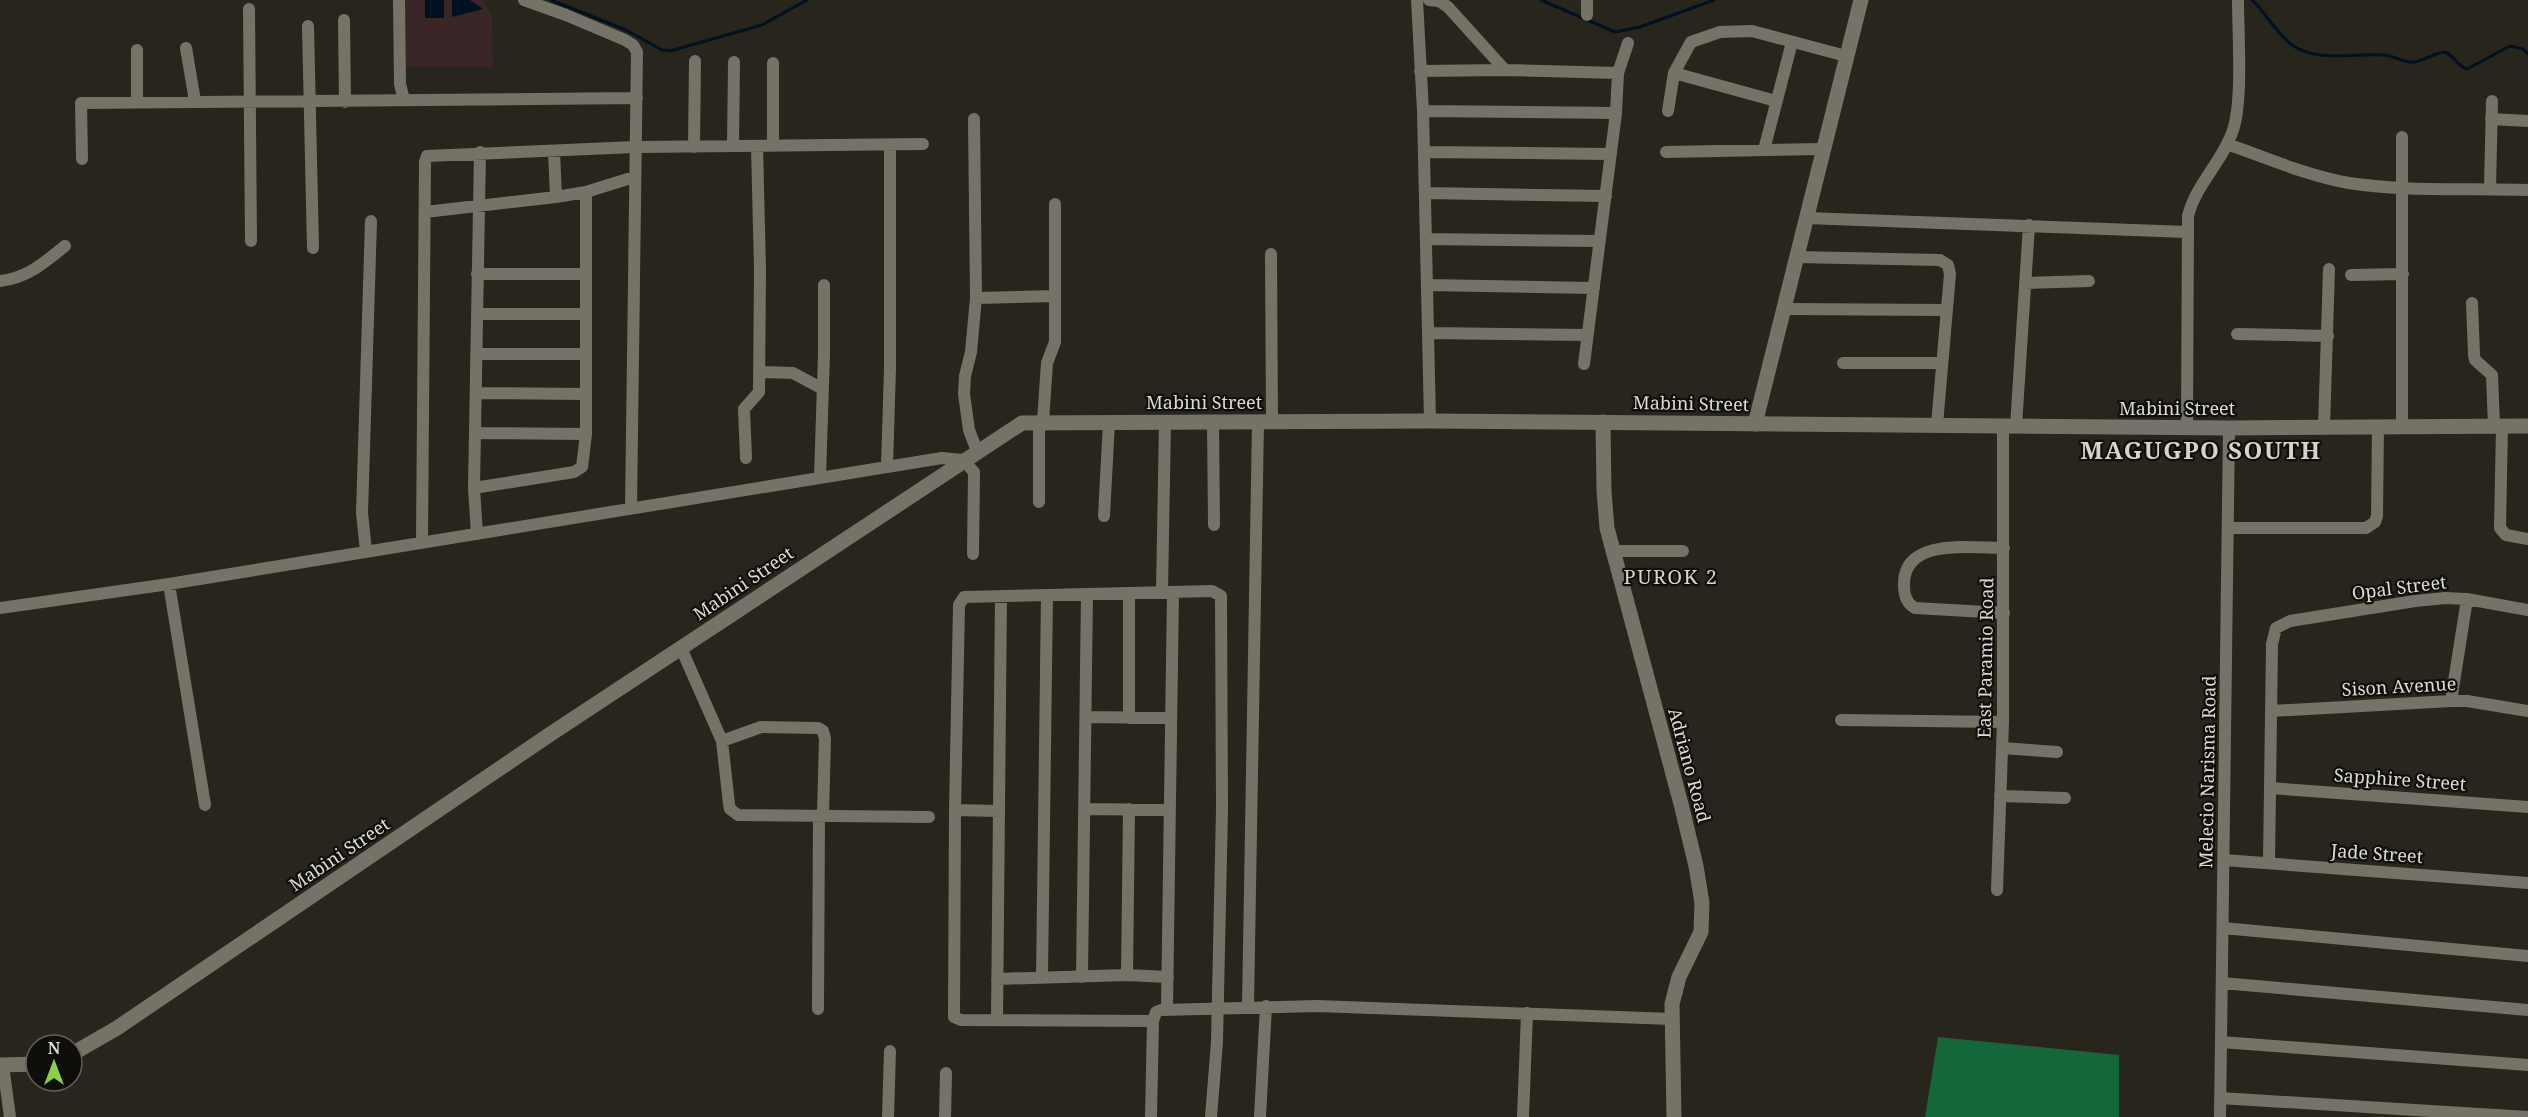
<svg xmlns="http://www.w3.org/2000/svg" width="2528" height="1117" viewBox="0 0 2528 1117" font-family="'Noto Serif',serif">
<rect width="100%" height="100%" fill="#27251c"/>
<path fill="#3a2627" d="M403,0h81l8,18 1,49h-89z"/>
<path fill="#13673a" d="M1938,1037l181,18v62h-194z"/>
<path fill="#001121" d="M425,0h19v18h-19z
M452,0h18l13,9 -31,8z"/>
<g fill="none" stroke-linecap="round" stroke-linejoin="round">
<path stroke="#001121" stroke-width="3" d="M551,0l75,30 36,20 8,1 92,-26 45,-25
M1541,0l74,32 25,-5 74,-27
M2252,0c15,14 24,33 40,45 25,18 63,8 91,10 11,0 21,9 32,7 10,-2 19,-9 30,-10 10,4 12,14 22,17l43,-23 13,3 5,5"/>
<path stroke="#757368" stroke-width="12" d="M399,0l1,84 4,16
M524,0l42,15 59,25 8,5 4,7 -6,456
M1417,0l6,111 7,310
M1429,0l10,1 9,6 57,63
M249,9l2,232
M1587,15v-15
M344,20l1,82
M308,26l5,222
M186,48l9,53
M137,50v52
M773,63v83
M1420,71l85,-1 113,3
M1674,73l102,28
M1423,111l193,2
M1668,111l6,-38 17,-31 29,-10 32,-1 94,25
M974,119l2,179 -5,54 -6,24 -1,18 5,36 8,21
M2491,119l37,2
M2402,137v289
M2227,144c40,14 81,32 122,39 59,9 120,5 179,7
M733,146l1,-84
M694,147l1,-86
M1764,150l28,-108
M554,151l2,46
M1424,152l187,2
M1666,152l157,-3
M82,159l-1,-56 556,-5
M2490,188l2,-87
M1425,193l181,3
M425,212l131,-15 30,-5 48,-15
M1806,218l381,14
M1426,239l174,2
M1271,254l1,168
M1797,257l143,3 8,5 2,9 -13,151
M477,274h109
M2351,275l52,-1
M0,281c27,-3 44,-18 65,-35
M2025,283l64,-2
M1427,285l167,3
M976,298l79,-2
M2472,303l2,52 1,5 17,15 2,51
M1784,309l163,1
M477,314h109
M1428,333l159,2
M2237,334l91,2
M476,354h110
M1843,363h99
M1584,364l32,-251 2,-40 10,-30
M760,372l33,1 28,15
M476,393l110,1
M1039,421v81
M1043,421l4,-58 8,-21v-138
M1213,422l1,103
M2016,426l13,-201
M2502,426l-2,102 6,7 22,4
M2187,428l1,-212c8,-32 35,-55 45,-86 10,-30 5,-96 5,-130
M2324,428l5,-159
M475,433l111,1
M746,458l-2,-49 15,-17 1,-123 -3,-123
M887,466l3,-98v-223
M820,477l4,-123v-69
M474,488l100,-16 8,-5 4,-33v-242
M1104,516l5,-94
M2229,528h137l9,-6 2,-6 1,-90
M477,534l-3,-46 6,-336
M422,542l3,-380 2,-6 208,-9 288,-3
M366,551l-4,-38 9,-292
M1612,551h71
M169,584l36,221
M1162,592l3,-170
M1129,593v125
M0,608l169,-24 773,-126 21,2 11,12 -1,82
M2004,613l-89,-5c-9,-5 -11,-13 -11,-23 -1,-48 68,-37 100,-37
M681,648l41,93 7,63 1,5 8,6 191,2
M2451,701l16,-102
M2271,711l180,-10h16l61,10
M1087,717l84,1
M1841,720l162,2
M722,741l39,-14 57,1 5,3 2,8 -2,76
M2002,748l55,4
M2270,788l258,19
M2000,796l65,2
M1085,809l85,1
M955,810l44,1
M2224,860l304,23
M2269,863l3,-219 4,-16 14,-7 125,-20 30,-3 22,1 61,11
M1997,890l6,-168v-296
M2223,928l305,28
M1127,975l2,-166
M1042,977l5,-382
M1082,977l5,-383
M997,979l130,-4 41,2
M2222,983l306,27
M1248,1006l10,-584
M818,1009l1,-194
M1167,1009l6,-417
M997,1020l4,-424
M1153,1021l-192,-1 -7,-3 1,-207 4,-205 5,-8 248,-6 9,5 1,213 -5,233 -6,75
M2221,1042l307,23
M3,1065l7,52
M2220,1098l308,19
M888,1117l2,-66
M945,1117l1,-44
M1151,1117l2,-96 3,-9 5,-2 156,-4 355,13
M1260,1117l6,-111
M1523,1117l4,-104
M2220,1117l9,-689"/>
<path stroke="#757368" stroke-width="15" d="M1603,422l1,69 3,37 74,276 15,62 6,37 -1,29 -22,45 -7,27 2,113
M1755,424l106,-424"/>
<path stroke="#757368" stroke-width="15" d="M72,1054l45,-26 435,-295 470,-310 408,-2 799,7 299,-2
M0,1065l36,-1"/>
</g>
<g text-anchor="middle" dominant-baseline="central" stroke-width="4.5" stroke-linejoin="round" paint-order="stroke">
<g font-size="18" fill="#dbdad4" stroke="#0f0e0a">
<text x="1204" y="402">Mabini Street</text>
<text transform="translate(1691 403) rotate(1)">Mabini Street</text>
<text x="2177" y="408">Mabini Street</text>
<text transform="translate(743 583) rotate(-34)">Mabini Street</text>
<text transform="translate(2399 587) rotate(-7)">Opal Street</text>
<text transform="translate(1985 658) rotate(-89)">East Paramio Road</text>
<text transform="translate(2399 686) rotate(-3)">Sison Avenue</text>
<text transform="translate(1690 765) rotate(75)">Adriano Road</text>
<text transform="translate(2207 772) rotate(-89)">Melecio Narisma Road</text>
<text transform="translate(2400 779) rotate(4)">Sapphire Street</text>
<text transform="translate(2377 853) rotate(4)">Jade Street</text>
<text transform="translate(339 854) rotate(-34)">Mabini Street</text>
</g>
<g font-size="20" letter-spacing="1.5" fill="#d6d4c8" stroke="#0f0e0a">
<text x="1671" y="576">PUROK 2</text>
</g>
<g font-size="24" font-weight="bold" letter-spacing="1.5" fill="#d6d4c8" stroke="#0f0e0a">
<text x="2201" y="449">MAGUGPO SOUTH</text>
</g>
</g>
<g transform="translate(54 1063)"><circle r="28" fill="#0f0e0a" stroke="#61605b" stroke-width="1.5"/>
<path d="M0-4.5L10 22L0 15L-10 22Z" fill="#89cf49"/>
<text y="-9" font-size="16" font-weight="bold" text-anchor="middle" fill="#dbdad4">N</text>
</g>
</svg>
